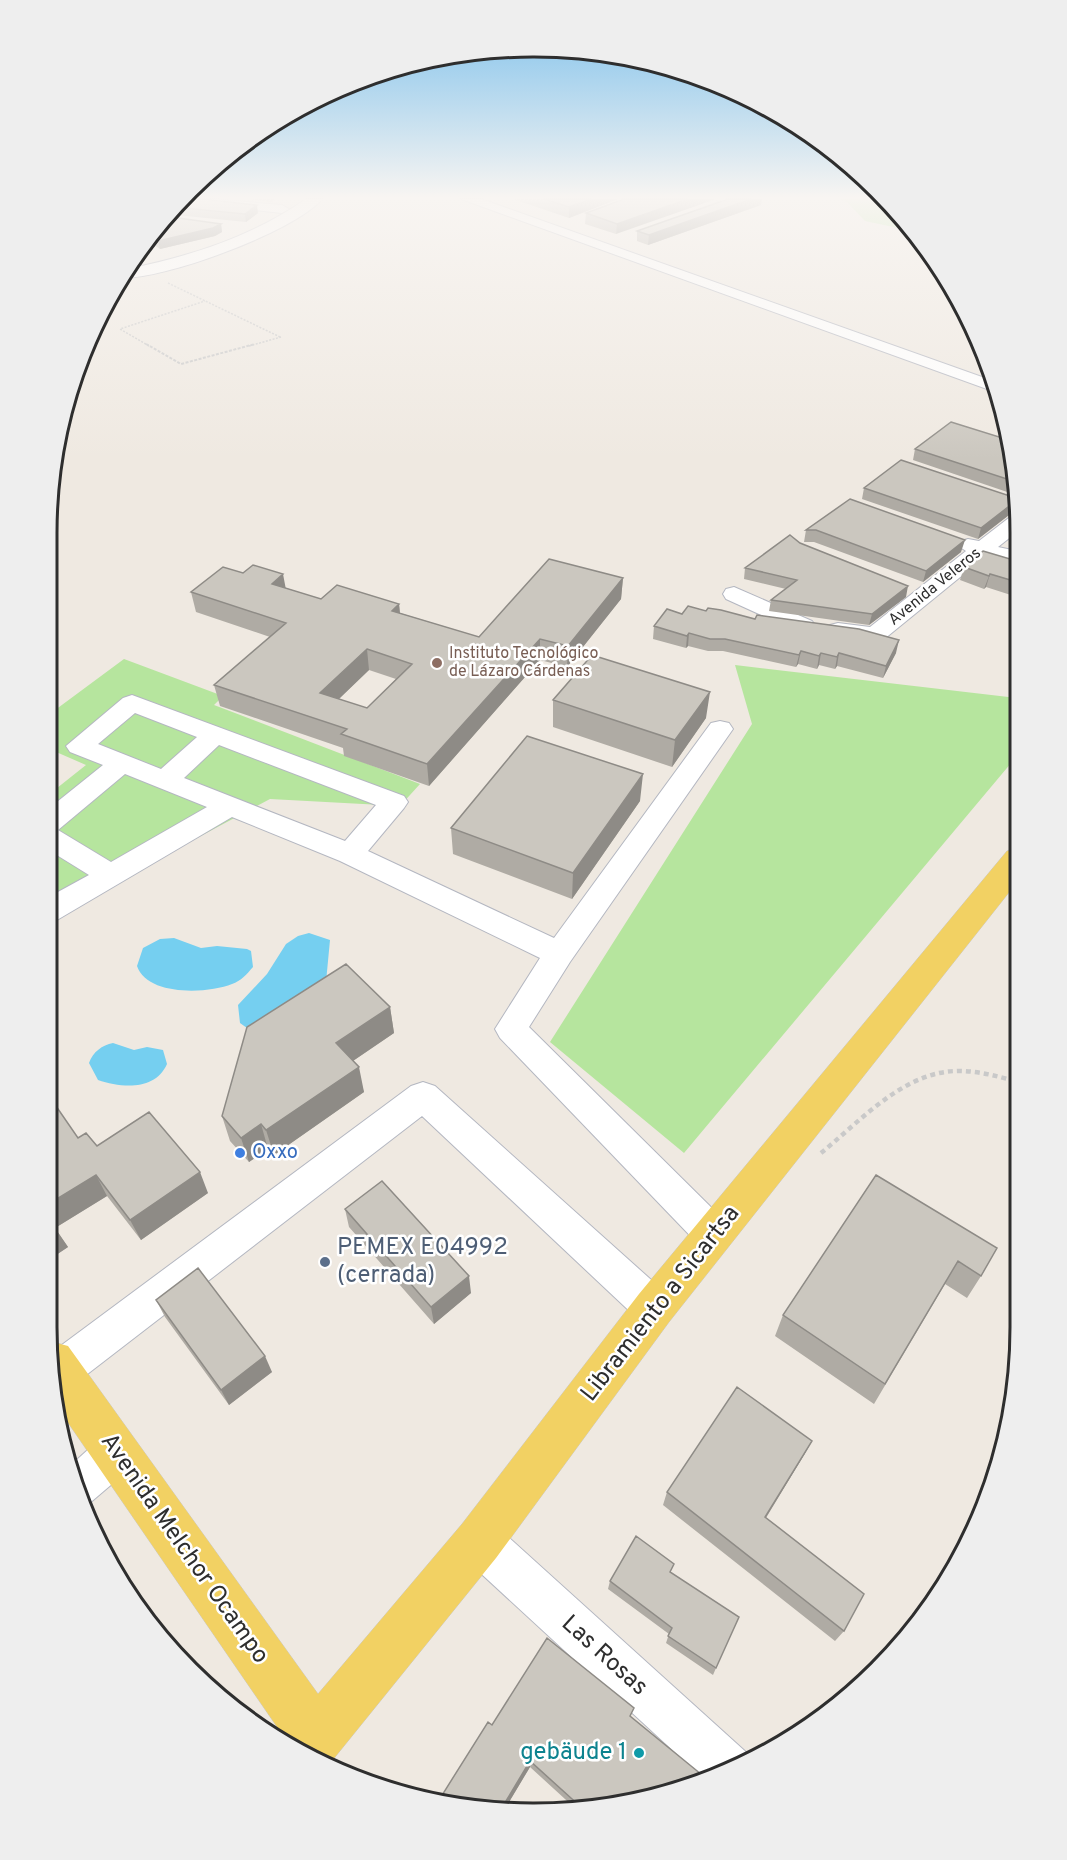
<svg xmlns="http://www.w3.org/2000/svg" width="1067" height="1860" viewBox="0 0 1067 1860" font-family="Overpass,sans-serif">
<rect width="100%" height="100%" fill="#efe9e1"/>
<path fill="#b6e59e" d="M840,199h46l26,32 -47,-10 -18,-19z
M124,659l99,37 -9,9 206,79 -20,22 -130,-7 -223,119v-122l39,-31 -39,-17v-32z
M735,665l282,33v58l-333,397 -134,-111 202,-318z"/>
<path fill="#75cff0" d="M309,933l21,7 -4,42 -79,46 -7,-5 -2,-18 29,-31 19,-30 12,-8z
M174,938l27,10 16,-2 30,3 4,2 2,16c-6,7 -12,14 -21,17 -25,10 -85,12 -95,-18l6,-18 17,-9z
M113,1043l21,7 13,-3 16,3 4,14c-12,27 -45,24 -69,16l-9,-17c4,-11 13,-18 24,-20z"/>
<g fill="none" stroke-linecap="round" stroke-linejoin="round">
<g stroke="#b4b7c1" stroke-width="2">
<path id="minor" d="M211,199l71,6 7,4 -7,4 -66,-7 -5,-1z
M306,199h16c-28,33 -159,81 -202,79l7,-9c65,-13 124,-32 179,-70z
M461,199h20l515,183 2,11z
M1017,515v17l-19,15 19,4v13l-31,-8 -103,84c-16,4 -37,-1 -53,-5l-4,-5 4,-5 8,-2 32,4 96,-76 -9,-6 4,-4 7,-2 11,2 31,-24z
M734,587l78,34 4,5 -4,5h-16l-70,-32 -3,-5 3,-5z
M132,695l272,101 4,6 -4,6 -36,43 186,87 157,-215 9,-2 9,2 4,6 -163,233 -41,65 198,196 6,12 -6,12 -13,5 -13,-5 -201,-209 -5,-9 45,-71 -200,-97 -108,-44 -175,103 -10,3v-25l42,-23 -42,-26v-39l56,-45 -33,-13 -4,-6 57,-48zM135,713l62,24 -36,32 -63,-25zM219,745l157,60 -31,36 -161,-63zM125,774l82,33 -96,55 -53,-32z
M423,1082l12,4 233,209 5,13 -5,13 -14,6 -14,-6 -218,-205 -354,273 -10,5 -7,-41 360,-267z
M117,1431l15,6 6,15 -6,15 -47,40 -13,-24 -2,-17 32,-29z
M479,1519l16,6 252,228 3,5 -30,19 -15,3 -242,-223 -6,-16 6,-16z"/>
</g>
<g stroke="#c9c9c9" stroke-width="1">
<path id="major" d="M1018,848v33l-349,441 -173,236 -165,204 -48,-22 1,-3 -224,-326 -11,-70 19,5 250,348 144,-170 177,-230 368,-443z"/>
</g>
<path stroke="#c9c9c9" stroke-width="1.5" stroke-dasharray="2 1.5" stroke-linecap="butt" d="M168,283l112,54
M149,346l-29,-17 85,-28
M249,346l32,-9"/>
<path stroke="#c9c9c9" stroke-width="2" stroke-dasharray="3 1.5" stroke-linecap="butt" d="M146,344l35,20 74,-20"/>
<path stroke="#c9c9c9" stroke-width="4.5" stroke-dasharray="5 4" stroke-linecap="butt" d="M821,1153c36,-29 76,-74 124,-81 25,-4 51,4 74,10"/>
<use href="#minor" fill="#fff" fill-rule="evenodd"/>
<use href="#major" fill="#f2d163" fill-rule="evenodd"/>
</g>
<path fill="#afaba4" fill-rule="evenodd" d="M182,199l76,14 -12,9 -80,-8z
M248,199h27l-3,3z
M513,199h105l-49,19z
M624,199l-8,35 -31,-10 1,-11z
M761,205l-113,40 -11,-4v-10z
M164,216l57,8 1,8 -7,4 -55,13 -6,-4 -12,2z
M915,449l101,21v25l-103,-35z
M864,488l152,10 1,15 -8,2 -31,24 -116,-40z
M850,499l111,53 -38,30 -109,-40h-10l2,-12z
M1017,561v36l-31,-10 -2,2 -24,-9 4,-13z
M745,568l161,29 -37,28 -100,-14 2,-11 15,-11 -42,-10z
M623,578l-2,21 -54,68 -27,-7 -111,126 -85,-30 -1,-8 -123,-42 -6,-21 56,-48 -74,-25 -5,-20 95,-4 35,11 78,5 1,9 79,24zM369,670l27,9 -29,29 -28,-9z
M706,611l190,42 -13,25 -46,-12 -2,3 -16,-4 -2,4 -19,-5 -2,3 -73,-16h-15l-20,-5 -2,2 -33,-9 1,-13 28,-12z
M553,700l153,18 -34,49 -119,-40z
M640,801l-68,98 -119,-45 -2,-26z
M390,1007l4,26 -41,28 11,31 -90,63 -6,-6 -19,13 -19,-21 -8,-25z
M78,1138l19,8 111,47 -67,47 -34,-44 -52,32 13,19 -21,14z
M876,1175l105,101 -14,22 -22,-14 -71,120 -99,-68 8,-21z
M345,1209l126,84 -37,31 -85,-97z
M156,1300l116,72 -43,33 -64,-88z
M812,1441l-8,14 -38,63 78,113 -9,10 -172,-136 4,-13z
M671,1573l45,95 -3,7 -47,-32 3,-9 -61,-45 2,-8z
M631,1717l76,62 -130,31 -47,-43 -24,40 -67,-7 53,-75z"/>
<path fill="#8e8b86" d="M591,199h27l-49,19v-11z
M688,199h28l-100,35 1,-10z
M751,199h11l-1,6 -113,40 1,-10z
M257,205l1,8 -12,9 -1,-8z
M221,224l1,8 -7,4 -55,13 -2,-8z
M149,237h3l2,8 -12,2z
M1016,503l1,10 -8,2 -31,24 3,-11 31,-24z
M965,540l-4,12 -38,30 3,-11z
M283,574l4,21 -15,-11z
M990,574l-4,13 -2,2 5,-13z
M623,578l-2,21 -54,68 1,-21z
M908,586l-2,11 -37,28 3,-11z
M399,604l2,21 -9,-14z
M689,633l-1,13 -2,2 1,-12z
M540,639v21l-111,126 -2,-22z
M899,640l-3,13 -13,25 3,-12z
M367,649l2,21 -46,44 -3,-21z
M801,651l-3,13 -2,3 3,-12z
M821,653l-2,12 -2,4 2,-13z
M839,653l-2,13 -2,3 2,-12z
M710,692l-4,26 -34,49 3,-27z
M643,774l-3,27 -68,98 1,-26z
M390,1007l4,26 -53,36 -5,-26z
M49,1040l7,13 -9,6v-18z
M359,1067l5,25 -90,63 -8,-25z
M261,1124l7,25 -19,13 -8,-24z
M200,1172l8,21 -67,47 -11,-20z
M96,1175l11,21 -52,32 13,19 -21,14v-56z
M469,1276l2,17 -37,31 -3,-17z
M265,1356l7,16 -43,33 -8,-15z
M812,1441l-8,14 -46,75 7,-13z
M530,1761v6l-24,40 -3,-1z"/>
<path fill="#cbc7bf" stroke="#8e8b86" stroke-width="1.5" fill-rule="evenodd" d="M182,199h20l55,6 -12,9 -72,-7z
M544,199h47l-22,8z
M624,199h64l-71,25 -31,-11z
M728,199h23l-102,36 -12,-4z
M164,216l57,8 -8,4 -55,13 -6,-4h-3z
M951,422l58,18 7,30v12l-101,-33z
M901,460l115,38v5l-4,1 -31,24 -117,-40z
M850,499l115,41 -39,31 -110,-41h-10z
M790,535l10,8 108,43 -36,28 -101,-14 26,-20 -52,-12z
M983,551l34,10v21l-27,-8 -1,2 -25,-9z
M549,559l74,19 -55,68 -28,-7 -113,125 -86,-30 6,-5 -133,-44 72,-62 -95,-31 32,-25 20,6 10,-8 30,9 -11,10 49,15 16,-14 62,19 -7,7 87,26zM367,649l45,15 -45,44 -47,-15z
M688,606l18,5 2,-3 13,2 34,9 2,-4 102,14 40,11 -13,26 -47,-13 -2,4 -16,-4 -2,3 -18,-5 -2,4 -74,-16h-15l-21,-6 -2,3 -33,-10 13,-17 15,5z
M592,655l118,37 -35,48 -122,-40z
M527,736l116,38 -70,99 -122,-45z
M346,964l44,43 -54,36 23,24 -93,63 -5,-6 -20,14 -19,-22 25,-89z
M47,1093l31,45 8,-5 11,13 52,-34 51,60 -70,48 -34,-45 -49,30z
M876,1175l121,73 -16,28 -23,-15 -73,123 -102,-69z
M382,1181l87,95 -38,31 -86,-98z
M47,1215l8,12 -8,6z
M198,1268l67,88 -44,34 -65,-90z
M737,1387l75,54 -47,76 99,77 -20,37 -177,-139z
M636,1536l38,28 -4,8 69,45 -23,51 -48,-32 4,-8 -62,-47z
M547,1638l87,70 -4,8 77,63 -125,29 -52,-47 -27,45 -64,-6 49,-78 4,3z"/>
<linearGradient id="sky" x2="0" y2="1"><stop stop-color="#7abfeb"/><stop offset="0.43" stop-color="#f8f5f2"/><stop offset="1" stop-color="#f8f5f2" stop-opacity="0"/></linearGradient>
<rect width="1067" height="459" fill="url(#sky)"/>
<circle fill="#8d6e63" stroke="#fff" stroke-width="2" cx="437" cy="663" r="6"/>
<circle fill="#3f7fe0" stroke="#fff" stroke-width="2" cx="240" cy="1153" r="6"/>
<circle fill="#5c6f8a" stroke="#fff" stroke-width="2" cx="325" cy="1262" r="6"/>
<circle fill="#0f9aa8" stroke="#fff" stroke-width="2" cx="639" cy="1753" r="6"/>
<g text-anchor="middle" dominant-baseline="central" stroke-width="5" stroke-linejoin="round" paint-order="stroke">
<g font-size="16" fill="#2e2e2e" stroke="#fff">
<text transform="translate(935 587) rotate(-39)">Avenida Veleros</text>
</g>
<g font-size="16" fill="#785e54" stroke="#fff" text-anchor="start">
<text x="449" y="654">Instituto Tecnológico<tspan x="449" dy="18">de Lázaro Cárdenas</tspan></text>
</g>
<g font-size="20" fill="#366cbe" stroke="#fff" text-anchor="start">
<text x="252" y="1153">Oxxo</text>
</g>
<g font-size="24" fill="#4e5e75" stroke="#fff" text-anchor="start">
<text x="337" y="1248">PEMEX E04992<tspan x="337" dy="28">(cerrada)</tspan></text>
</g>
<g font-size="24" fill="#2e2e2e" stroke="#fff">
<text transform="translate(661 1304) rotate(-52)">Libramiento a Sicartsa</text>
<text transform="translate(184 1549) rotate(55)">Avenida Melchor Ocampo</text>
<text transform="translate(604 1656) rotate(42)">Las Rosas</text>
</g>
<g font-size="24" fill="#0d838f" stroke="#fff" text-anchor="end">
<text x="627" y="1753">gebäude 1</text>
</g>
</g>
<path d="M0 0H1067V1860H0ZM533 57H534A476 476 0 0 1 1010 533V1327A476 476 0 0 1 534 1803H533A476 476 0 0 1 57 1327V533A476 476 0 0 1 533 57Z" fill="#eee" fill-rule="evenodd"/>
<path fill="none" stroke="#2e2e2e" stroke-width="3" d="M533 57H534A476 476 0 0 1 1010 533V1327A476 476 0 0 1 534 1803H533A476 476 0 0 1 57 1327V533A476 476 0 0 1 533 57Z"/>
</svg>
